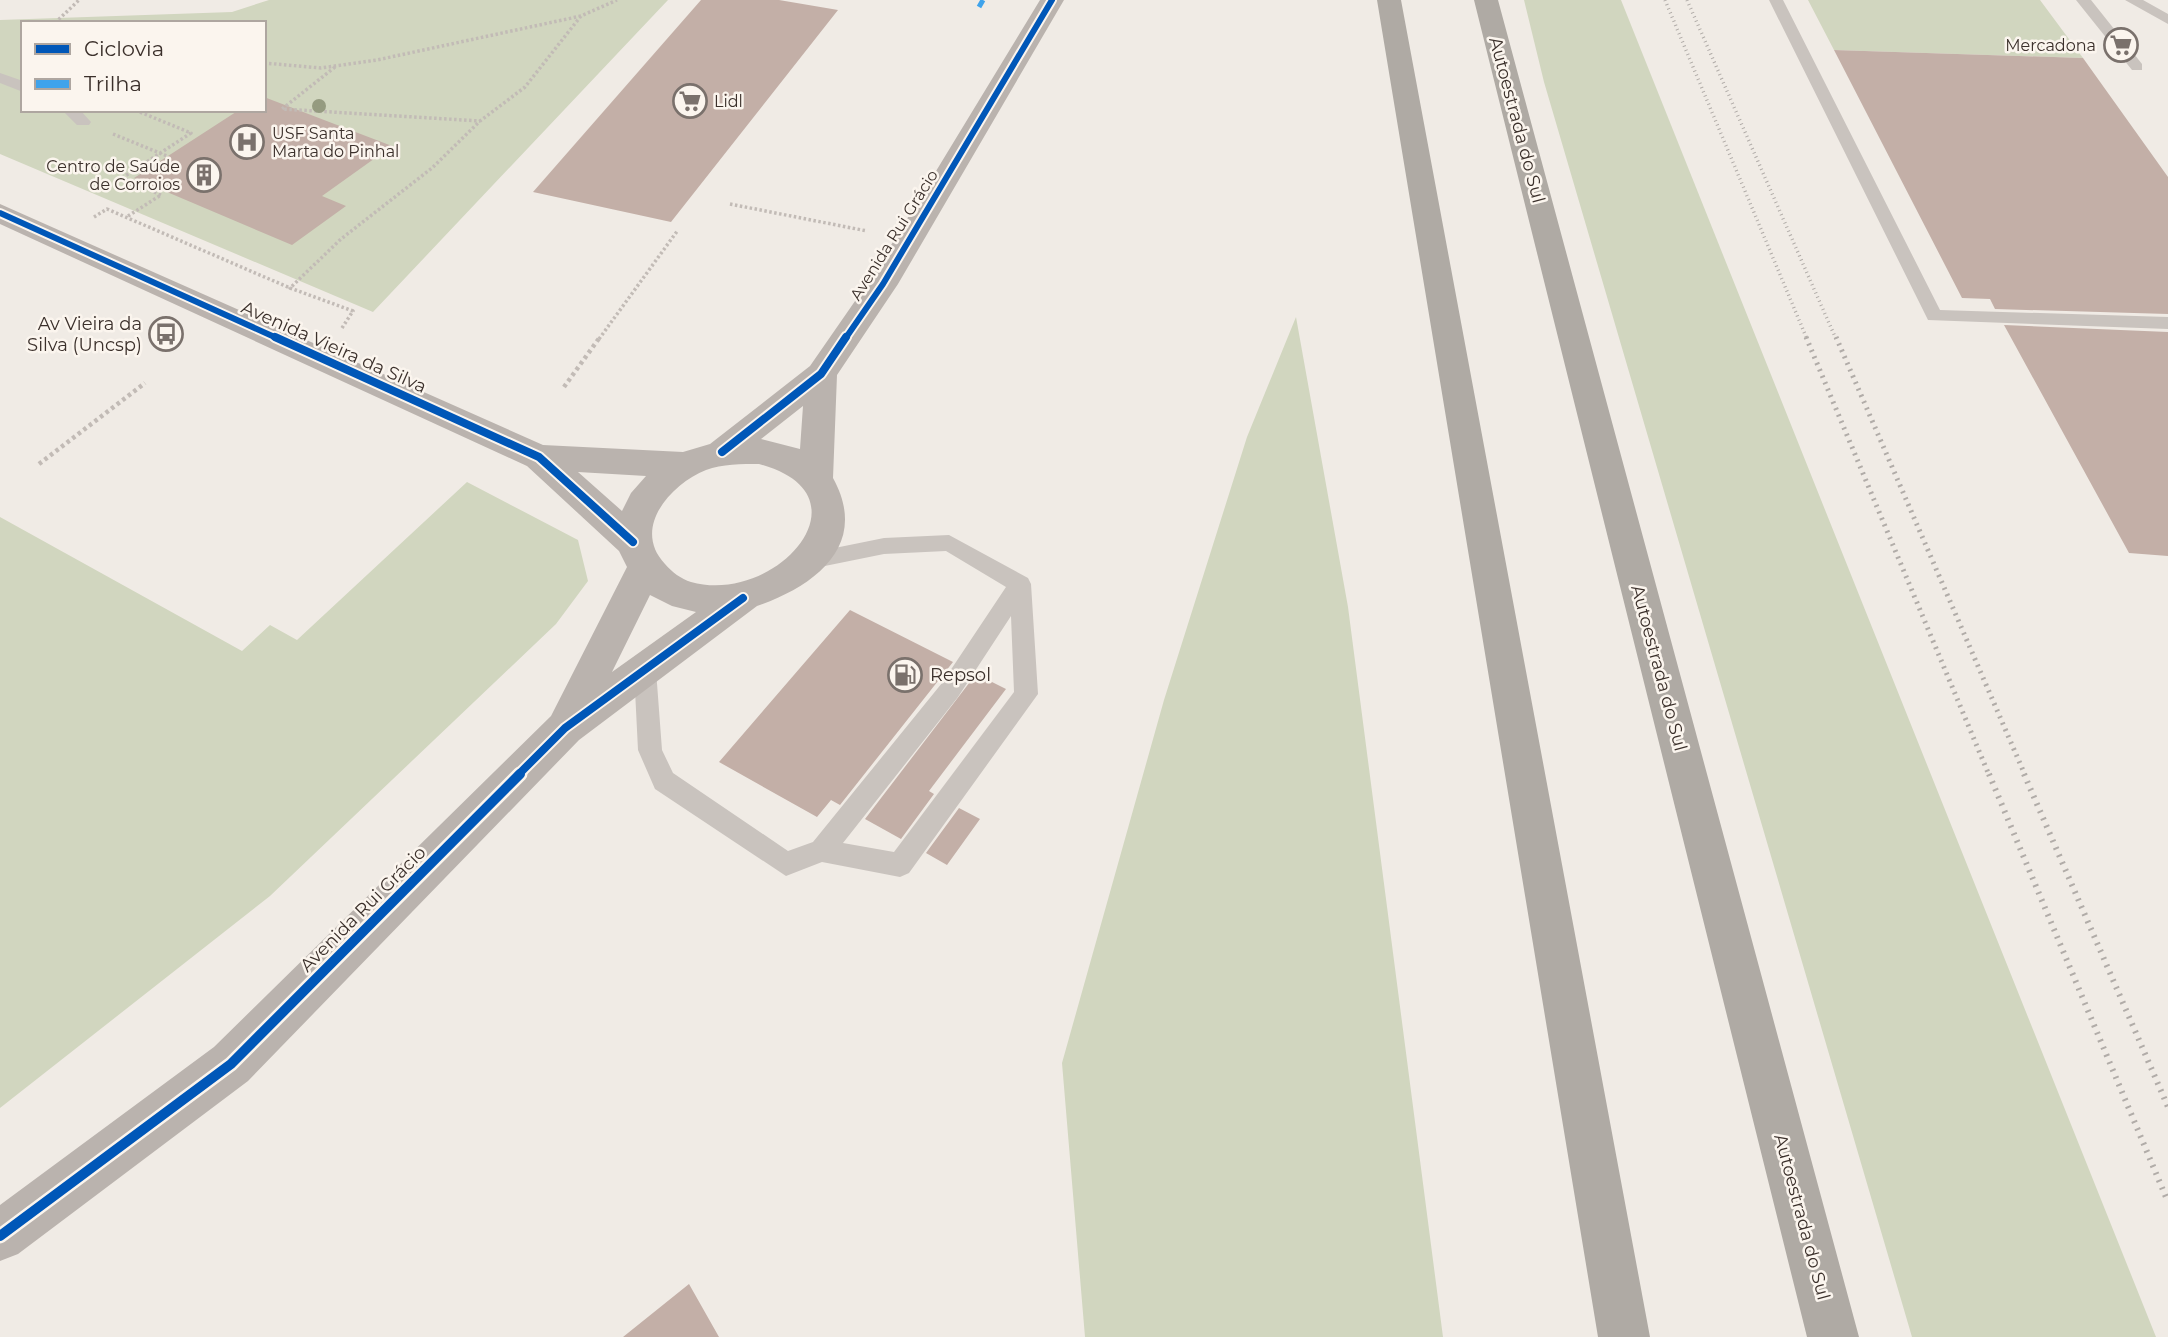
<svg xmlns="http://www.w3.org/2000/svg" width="2168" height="1337" viewBox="0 0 2168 1337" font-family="Montserrat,sans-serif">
<rect width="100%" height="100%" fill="#f0ebe5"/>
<path fill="#d1d6bf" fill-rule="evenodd" d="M269,0h399l-295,312 -373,-158v-134l232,-8zM23,23h241v87h-241z
M1524,0h97l535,1337h-244l-368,-1255z
M1808,0h232l43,58 -249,-8z
M1296,317l52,290 95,730h-358l-23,-274 102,-363 83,-263z
M467,482l111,58 10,41 -32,43 -286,272 -270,212v-591l242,134 28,-26 27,15z"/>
<path fill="#c3afa7" d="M701,0h78l59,10 -167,212 -138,-30z
M1834,50l249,8 85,119v137l-173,-5 -5,-10 -28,-1z
M264,97l128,49 -70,50 24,10 -54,39 -158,-67 105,-68h25z
M2004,325l164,7v224l-39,-3z
M850,610l103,52 -113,143 -9,-5 -14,17 -98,-55z
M976,674l30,15 -77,102 5,3 -33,45 -36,-20z
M959,808l21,11 -33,46 -21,-12z
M689,1284l30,53h-96z"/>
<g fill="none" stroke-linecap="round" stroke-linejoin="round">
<path stroke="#c2bbb6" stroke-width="3.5" stroke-dasharray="2.5 2.5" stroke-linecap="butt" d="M55,23l24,-23
M264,63l57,5 56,-8 204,-44 36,-16
M335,67l-53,42 198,12
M113,134l54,22
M122,178l69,-45 -56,-23
M122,178l39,17
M730,204l137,27
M128,216l33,-21
M94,217l13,-8 183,79
M342,328l11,-17 -63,-23 51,-49 91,-71 48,-47 45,-34 56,-71
M599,339l79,-109"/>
<path stroke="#c2bbb6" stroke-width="4.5" stroke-dasharray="3.5 3.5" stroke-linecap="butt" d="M564,387l36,-50
M39,464l106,-81"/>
<path fill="#c9c3be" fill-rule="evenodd" d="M1769,0h14l157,310 228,7v12l-240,-9z
M2076,0h15l51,64v6h-10z
M2125,0h18l25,14v10z
M0,73l23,8v11l-23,-9z
M62,110h18l11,12 -2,3h-12z
M949,535l79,43 3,6 7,110 -129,179 -9,4 -78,-15 -36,14 -131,-87 -17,-39 -4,-80 3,-7 8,-3 8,3 3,7 6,80 11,23 115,78 25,-9 129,-159 64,-96 -60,-36 -62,3 -74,15 -8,-2 -3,-6 3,-6 8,-2 74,-15zM1011,616l3,76 -120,160 -51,-9 115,-146z"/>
<path fill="#bab3ae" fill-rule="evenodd" d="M1040,0h24l-166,284 -61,91 -4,103c37,67 -18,108 -76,128l-178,134 -331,341 -230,173 -18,7v-56l214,-158 337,-331 76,-149 -8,-16 -92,-85 -527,-242v-20l543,241 140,7 27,-8 100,-78 61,-88zM803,406l-3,43 -39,-10zM759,464c116,31 16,142 -68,118 -10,-3 -19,-10 -26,-18 -34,-36 6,-80 41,-94 16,-6 36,-6 53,-6zM578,472l68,4 -15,17 -9,18zM650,595l22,11 24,6 -84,60z"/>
<path fill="#afaaa4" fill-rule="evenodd" d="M1377,0h24l249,1337h-52z
M1474,0h24l361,1337h-52z"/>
<path stroke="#b1aca8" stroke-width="3.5" stroke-dasharray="1 3.5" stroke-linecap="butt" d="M1665,0l142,339
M1687,0l149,339"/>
<path stroke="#b1aca8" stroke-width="5" stroke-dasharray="2 5" stroke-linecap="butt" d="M1806,337l183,438
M1836,337l189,438"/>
<path stroke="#b1aca8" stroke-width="6" stroke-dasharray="2 6" stroke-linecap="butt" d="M1989,774l179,428
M2024,774l144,333"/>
<path stroke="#3fa3eb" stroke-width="5" stroke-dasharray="10 5" stroke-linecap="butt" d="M979,7l4,-7"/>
<g stroke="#fbf5ee" stroke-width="10">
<path id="cycleway-far2" d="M0,213l279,126
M845,339l38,-55 169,-284"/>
</g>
<g stroke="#fbf5ee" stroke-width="12">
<path id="cycleway-far1" d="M275,337l264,120 94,85
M722,452l99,-78 25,-37
M518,775l47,-47 178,-130"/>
</g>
<g stroke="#fbf5ee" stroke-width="15">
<path id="cycleway" d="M0,1236l231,-172 289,-290"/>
</g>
<use href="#cycleway-far2" stroke="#0057b8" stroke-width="6"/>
<use href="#cycleway-far1" stroke="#0057b8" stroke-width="8"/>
<use href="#cycleway" stroke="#0057b8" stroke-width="10"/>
</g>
<circle fill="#959b80" cx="319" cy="106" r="7"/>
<defs>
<g id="supermarket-ring" transform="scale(1.75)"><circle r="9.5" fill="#fbf5ee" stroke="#7a716c" stroke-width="1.5"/><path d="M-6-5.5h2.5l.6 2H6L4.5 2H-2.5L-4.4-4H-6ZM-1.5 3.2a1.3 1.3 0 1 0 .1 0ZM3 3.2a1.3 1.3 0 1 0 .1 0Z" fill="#7a716c"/></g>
<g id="hospital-ring" transform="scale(1.75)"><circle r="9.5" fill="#fbf5ee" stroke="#7a716c" stroke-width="1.5"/><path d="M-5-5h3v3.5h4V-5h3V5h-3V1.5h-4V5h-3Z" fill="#7a716c"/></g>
<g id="building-ring" transform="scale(1.75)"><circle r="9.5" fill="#fbf5ee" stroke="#7a716c" stroke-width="1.5"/><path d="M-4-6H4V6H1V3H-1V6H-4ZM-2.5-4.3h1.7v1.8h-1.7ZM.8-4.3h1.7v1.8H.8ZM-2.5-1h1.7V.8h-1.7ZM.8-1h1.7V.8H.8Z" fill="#7a716c"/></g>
<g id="bus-ring" transform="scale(1.75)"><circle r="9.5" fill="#fbf5ee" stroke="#7a716c" stroke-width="1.5"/><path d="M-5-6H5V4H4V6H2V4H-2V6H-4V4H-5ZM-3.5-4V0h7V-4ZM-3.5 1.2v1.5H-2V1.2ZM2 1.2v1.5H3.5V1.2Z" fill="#7a716c"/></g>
<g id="fuel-ring" transform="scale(1.75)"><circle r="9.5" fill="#fbf5ee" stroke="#7a716c" stroke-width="1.5"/><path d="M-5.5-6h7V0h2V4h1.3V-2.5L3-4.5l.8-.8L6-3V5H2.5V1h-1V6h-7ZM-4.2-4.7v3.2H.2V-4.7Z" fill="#7a716c"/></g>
</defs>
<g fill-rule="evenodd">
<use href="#supermarket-ring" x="2121" y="45"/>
<use href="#supermarket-ring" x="690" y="101"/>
<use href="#hospital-ring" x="247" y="142"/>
<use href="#building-ring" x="204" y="175"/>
<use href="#bus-ring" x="166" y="334"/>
<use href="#fuel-ring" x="905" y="675"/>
</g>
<g text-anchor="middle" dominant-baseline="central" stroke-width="5" stroke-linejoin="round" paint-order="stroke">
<g font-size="16" fill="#3b302b" stroke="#fbf5ee" text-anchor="end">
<text x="2096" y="45">Mercadona</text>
<text x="714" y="101" text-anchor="start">Lidl</text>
<text x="272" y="133" text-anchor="start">USF Santa<tspan x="272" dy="18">Marta do Pinhal</tspan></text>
<text x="180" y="166">Centro de Saúde<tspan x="180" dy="18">de Corroios</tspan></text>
</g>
<g font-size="16" fill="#3b302b" stroke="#fbf5ee">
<text transform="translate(894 235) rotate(-58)">Avenida Rui Grácio</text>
</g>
<g font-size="18" fill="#3b302b" stroke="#fbf5ee">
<text transform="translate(1517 120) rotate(75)">Autoestrada do Sul</text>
<text transform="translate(334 347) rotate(24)">Avenida Vieira da Silva</text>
<text transform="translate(1659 668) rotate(75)">Autoestrada do Sul</text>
<text transform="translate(363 909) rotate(-45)">Avenida Rui Grácio</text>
<text transform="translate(1802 1217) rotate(75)">Autoestrada do Sul</text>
</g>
<g font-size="18" fill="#3b302b" stroke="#fbf5ee" text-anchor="end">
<text x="142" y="324">Av Vieira da<tspan x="142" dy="21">Silva (Uncsp)</tspan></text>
<text x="930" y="675" text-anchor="start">Repsol</text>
</g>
</g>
<rect x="21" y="21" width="245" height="91" fill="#fbf5ee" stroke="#aea6a0" stroke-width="2"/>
<rect x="35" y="44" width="35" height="10" fill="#0057b8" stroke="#aea6a0" stroke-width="2"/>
<text x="84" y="56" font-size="21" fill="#3b302b">Ciclovia</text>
<rect x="35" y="79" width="35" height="10" fill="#3fa3eb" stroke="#aea6a0" stroke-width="2"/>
<text x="84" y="91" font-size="21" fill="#3b302b">Trilha</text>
</svg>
